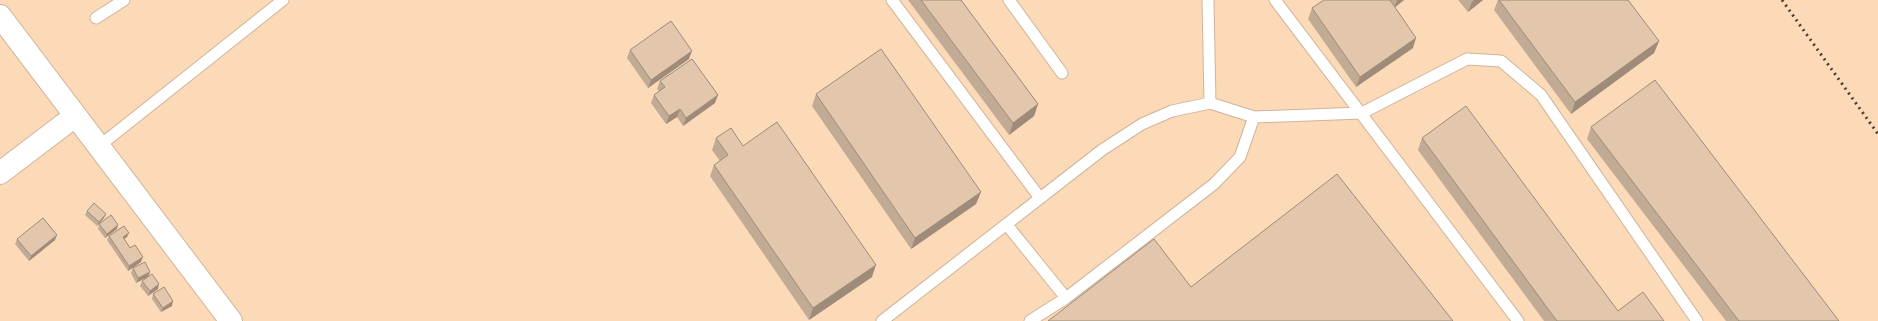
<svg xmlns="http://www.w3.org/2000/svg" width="1878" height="321" viewBox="0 0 1878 321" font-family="'Public Sans',sans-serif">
<rect width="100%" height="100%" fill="#fbe4ce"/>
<path fill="#fcdab8" d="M0,0h1878v321h-1878z"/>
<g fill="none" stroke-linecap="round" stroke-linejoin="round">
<g stroke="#cfb499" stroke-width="13">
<path id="lane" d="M892,0l148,198
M1009,0l53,73
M1208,0l2,103
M1275,0l243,321
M96,18l28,-18
M98,147l185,-147
M1007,225l59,73
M882,321l220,-171 40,-26 30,-13 38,-8 44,14 108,-4 105,-54 34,2 40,34 156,226
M1030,321l36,-23 148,-114 26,-27 14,-40"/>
</g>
<g stroke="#cfb499" stroke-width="24">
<path id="street" d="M0,173l75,-57"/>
</g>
<g stroke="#cfb499" stroke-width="24">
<path id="secondary" d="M0,16l231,305"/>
</g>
<use href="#lane" stroke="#fff" stroke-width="11"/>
<use href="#street" stroke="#fff" stroke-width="22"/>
<use href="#secondary" stroke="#fff" stroke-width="22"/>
<path stroke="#4d4135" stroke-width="3" stroke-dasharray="2 4" stroke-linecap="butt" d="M1782,0l96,134"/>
</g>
<path fill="#c2ab95" d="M908,0h53l77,104 -4,12 -25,19z
M1324,0h80l-9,7 18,41 -57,39 -48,-68 4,-11z
M1458,0h25l-15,12z
M1498,0h130l31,41 -5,12 -83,61 -77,-104z
M630,50l59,9 -41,29 -21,-30z
M660,81l55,22 -32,23 -6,-9 -11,7 -15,-21 3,-8 5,-4 -2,-2z
M816,94l165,98 -5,12 -65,45 -99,-143z
M1591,127l248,194h-113l-139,-182z
M716,138l27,8 129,131 -63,43 -99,-144 4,-11 6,-4 -8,-11z
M1422,138l196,173 46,10h-120l-126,-171z
M87,211l17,7 -7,8 -12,-11z
M99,224l18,5 -12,9 -7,-9z
M109,236l18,1 -3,2 6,9 11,14 -13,9 -21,-31z
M17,239l38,1 -26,21 -14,-17z
M145,262l-9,21 -5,-10 2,-5z
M142,281l16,8 -10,7 -8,-10z
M153,294l19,12 -11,6 -9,-13z"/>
<path fill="#9e8b79" d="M1397,0h7l-10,8z
M1474,0h9l-15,12 4,-10z
M1416,38l-3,10 -57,39 4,-10z
M1659,41l-5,12 -83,61 4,-12z
M692,51l-3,8 -41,29 3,-8z
M718,95l-3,8 -32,23 3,-8z
M1038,104l-4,12 -25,19 4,-12z
M680,109l-3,8 -11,7 3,-8z
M981,192l-5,12 -65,45 4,-11z
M106,214l-2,4 -7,8 2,-4z
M118,225l-1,4 -12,9 2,-4z
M129,233l-2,4 -6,4 2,-4z
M57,235l-2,5 -26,21 2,-5z
M143,257l-2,5 -13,9 1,-5z
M876,265l-4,12 -63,43 4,-12z
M150,272l-2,5 -12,6 2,-5z
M159,284l-1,5 -10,7 2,-5z
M173,301l-1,5 -11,6 2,-4z"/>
<path fill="#e2c7ad" stroke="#9e8b79" d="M921,0h40l77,104 -25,19z
M1324,0h66l26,38 -56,39 -48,-69z
M1499,0h129l31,41 -84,61z
M671,21l21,30 -41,29 -21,-30z
M881,49l100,143 -66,46 -99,-144z
M692,59l26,36 -32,23 -6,-9 -11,7 -15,-21 11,-8 -5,-6z
M1655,80l184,241h-100l-148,-194z
M1466,106l152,205 25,-19 21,29h-107l-135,-183z
M777,122l99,143 -63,43 -99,-143 14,-10 -12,-17 15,-10 12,18z
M1337,174l116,147h-405l106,-82 37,48z
M94,203l12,11 -7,8 -12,-11z
M111,215l7,10 -11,9 -8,-10z
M43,218l14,17 -26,21 -14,-17z
M124,226l5,7 -6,4 7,11 5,-3 8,12 -14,9 -20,-30z
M145,262l5,10 -12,6 -5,-10z
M152,274l7,10 -9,7 -8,-10z
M164,287l9,14 -10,7 -10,-14z"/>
</svg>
